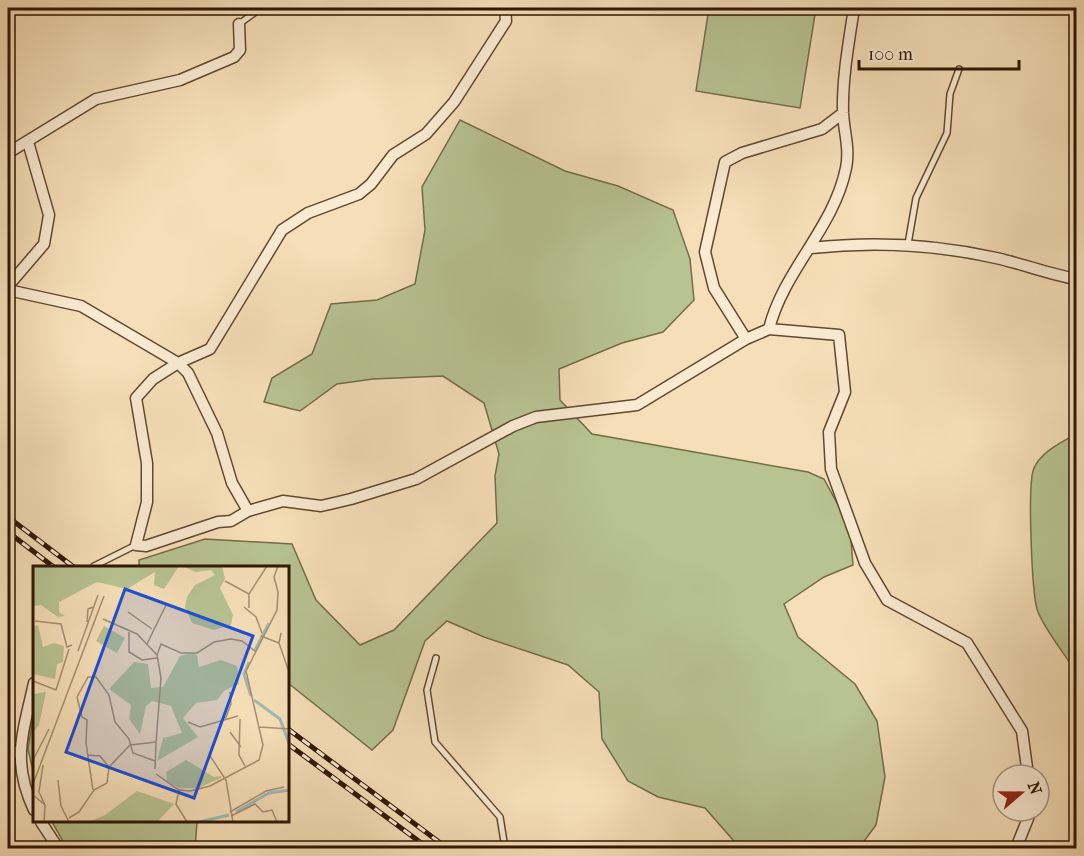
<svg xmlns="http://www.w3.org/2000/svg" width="1084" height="856" viewBox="0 0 1084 856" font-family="'IM FELL French Canon',serif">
<rect width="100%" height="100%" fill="#f6dfb8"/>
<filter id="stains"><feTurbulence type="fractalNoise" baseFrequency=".00333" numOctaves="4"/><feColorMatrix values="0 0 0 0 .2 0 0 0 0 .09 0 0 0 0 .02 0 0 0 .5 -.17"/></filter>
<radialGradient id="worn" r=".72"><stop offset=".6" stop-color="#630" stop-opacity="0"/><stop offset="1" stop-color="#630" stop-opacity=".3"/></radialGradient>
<path fill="#b8c392" stroke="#746c4b" stroke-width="1.5" d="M709,8h107l-16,100 -104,-17z
M460,120l105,51 53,15 55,24 17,49 4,41 -31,32 -41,11 -63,26 1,31 32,34 216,38 16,7 26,48 3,38 -29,12 -40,27 14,33 57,47 22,37 8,56 -9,48 -17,23h-119l-35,-40 -47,-11 -30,-16 -26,-42 -3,-47 -31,-27 -84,-28 -37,-16 -22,20 -32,89 -21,20 -84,-67v-115h-149v-8l66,-21 87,5 24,56 44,45 34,-15 103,-107 -2,-47 4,-22 -15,-51 -41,-27 -70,3 -36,5 -37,27 -36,-9 8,-24 40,-24 19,-50 46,-4 38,-16 10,-54 -3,-43z
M1076,434v238c-11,-18 -33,-44 -39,-63 -5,-18 -10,-126 -3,-141 8,-17 27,-25 42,-34z
M34,713v63l-6,-27z
M52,822h145l-2,26h-128z"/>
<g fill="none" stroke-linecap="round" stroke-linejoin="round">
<g stroke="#614831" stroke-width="8">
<path id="service" d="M239,24l22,-16
M908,244l8,-46 31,-65 3,-39 9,-25
M94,566l42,-21
M436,658l-9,32 8,52 65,75 5,31
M697,848l9,-3"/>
</g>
<g stroke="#614831" stroke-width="13">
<path id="minor" d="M8,153l88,-54 84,-19 54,-23 6,-7 -1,-26
M811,248c62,-7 123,-4 185,10 27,6 53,16 80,21
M8,286l36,-42 5,-29 -21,-73
M8,290l73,16 97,57 10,10 29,60 15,50 16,28 -17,10 -13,1 -72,24 -10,-1 11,-43v-39l-11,-65 17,-19 25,-16 32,-14 72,-119 26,-17 51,-19 12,-10 22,-29 33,-21 28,-32 52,-81 -1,-13
M769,329c14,-58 65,-101 77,-161 4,-19 -2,-36 -3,-55 -1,-34 6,-72 11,-105
M746,339l-32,-51 -9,-36 20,-90 17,-9 80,-24 21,-16
M248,511l35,-10 38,5 30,-7 65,-20 97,-53 23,-9 101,-12 109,-66 23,-10 70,6 6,57 -16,40 2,37 34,94 22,37 80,43 55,88 6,44
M34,683c-11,50 -23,78 0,127
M8,755l11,-4
M41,822l17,26
M1016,848l15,-37"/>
</g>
<use href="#service" stroke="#f9ead1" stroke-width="5"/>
<use href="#minor" stroke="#f9ead1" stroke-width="10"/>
<g stroke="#2f1604" stroke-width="5">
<path id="rail" d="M8,517l67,51
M8,532l47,36
M288,729l159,119
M288,744l140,104"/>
</g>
<use href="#rail" stroke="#f9ead1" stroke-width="3" stroke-dasharray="9" stroke-linecap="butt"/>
</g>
<g transform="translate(33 566)">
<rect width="256" height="256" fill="#f6dfb8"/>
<path d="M0,0h146l-15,23 -10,-4 1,-13 -28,17 -30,-7 -38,20v10l6,4 -7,1 -17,-12 -8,1zM149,0h40l3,13 -5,9 13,27 -2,10 -17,5 -22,-7 -7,-16 2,-10 8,-12 20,-10 -4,-5 -15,2zM5,59l5,22 11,-4 10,3 -1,16 -6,2 -2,15 -22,-5v-47zM71,60l21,12 -8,15 -21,-12zM158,87l6,2 2,12 22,-7 16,6 2,18 -14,6 -8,10 -21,3 -13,15 15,19 -41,24 6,-23 19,-5 -11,-27 -19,-5 -6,5 -6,28 -11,-15 2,-14 -22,-16 25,-27 14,2 3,24 12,-1 17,-31zM13,126l-7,33 -6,8v-39zM153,194l28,17 7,-1v2l-23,10h-19l-12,-7 -1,-9zM104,225l37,13 -17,18h-69l17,-7z" fill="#b8c392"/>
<path fill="none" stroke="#9ebbb6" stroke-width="3" d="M222,84l14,-27M216,96l-5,12 7,22M221,134l26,19 10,27M203,246l33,-19 21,-3M166,256l30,-7"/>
<path fill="none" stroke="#a68f70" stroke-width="1.5" d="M192,15l24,13M211,41l12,10 6,16M216,42v-14l18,-28M95,46l24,17M70,53l34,15 20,21M2,55l26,3 6,23 5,-2M54,56l1,-13 5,-2M96,66v20l13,8 15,-2M248,67l-2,10 11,32M228,70l18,7M114,78l19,-39M45,85l20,-56M0,115l23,9 13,-41M44,131l11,-20h8l13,18 6,27 14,17 4,14 22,8M44,131l5,20 5,3 -1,23 7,47M207,153l-1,36 6,11M192,154l6,-16 -1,-12M155,156l12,5 38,-11M226,161l31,2M197,166l11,15M123,176l5,-64 -4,-23 4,-11 20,9h16l17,-11 17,-3 11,2 14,11M55,189l12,1 9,11M177,190l16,24 7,42M0,194l16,-31M10,199l-4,27 6,13M123,208l23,16 11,1 20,-5 49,-26 4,-15 -17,-74 31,-61 1,-18 -4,-15 4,-11M25,214l3,26 8,16M0,218l71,-188M146,224l-3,14 11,18M0,229l12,10 -1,17M197,246l36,-21 18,-4M198,250l24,-12 8,8 9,-2 5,12M36,252l10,-6 15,-22 13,-7 2,-16 21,-22 26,-3 -1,27"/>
<path fill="#1d4ed8" fill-opacity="0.15" stroke="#1d4ed8" stroke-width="3" d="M92,23l128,47 -59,162 -128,-46z"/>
<rect width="256" height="256" fill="none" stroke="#2f1604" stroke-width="3"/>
</g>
<rect width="1084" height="856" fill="none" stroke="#f6dfb8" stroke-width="30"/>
<rect x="9" y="9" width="1066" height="838" fill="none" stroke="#2f1604" stroke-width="3"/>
<rect x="15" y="15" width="1054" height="826" fill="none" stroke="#2f1604" stroke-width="1.5"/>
<g transform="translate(1021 793) rotate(70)"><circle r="28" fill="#f9ead1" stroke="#a8957f" stroke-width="1.5"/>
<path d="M0-4.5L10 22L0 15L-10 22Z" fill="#8f2418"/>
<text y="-9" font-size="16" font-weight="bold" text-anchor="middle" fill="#2f1604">N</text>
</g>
<path d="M859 60v9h160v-9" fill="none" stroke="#2f1604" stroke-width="3"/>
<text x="868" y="60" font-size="18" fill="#2f1604" stroke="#f9ead1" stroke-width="4.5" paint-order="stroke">100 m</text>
<rect width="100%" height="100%" filter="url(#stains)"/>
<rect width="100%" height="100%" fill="url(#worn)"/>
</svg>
